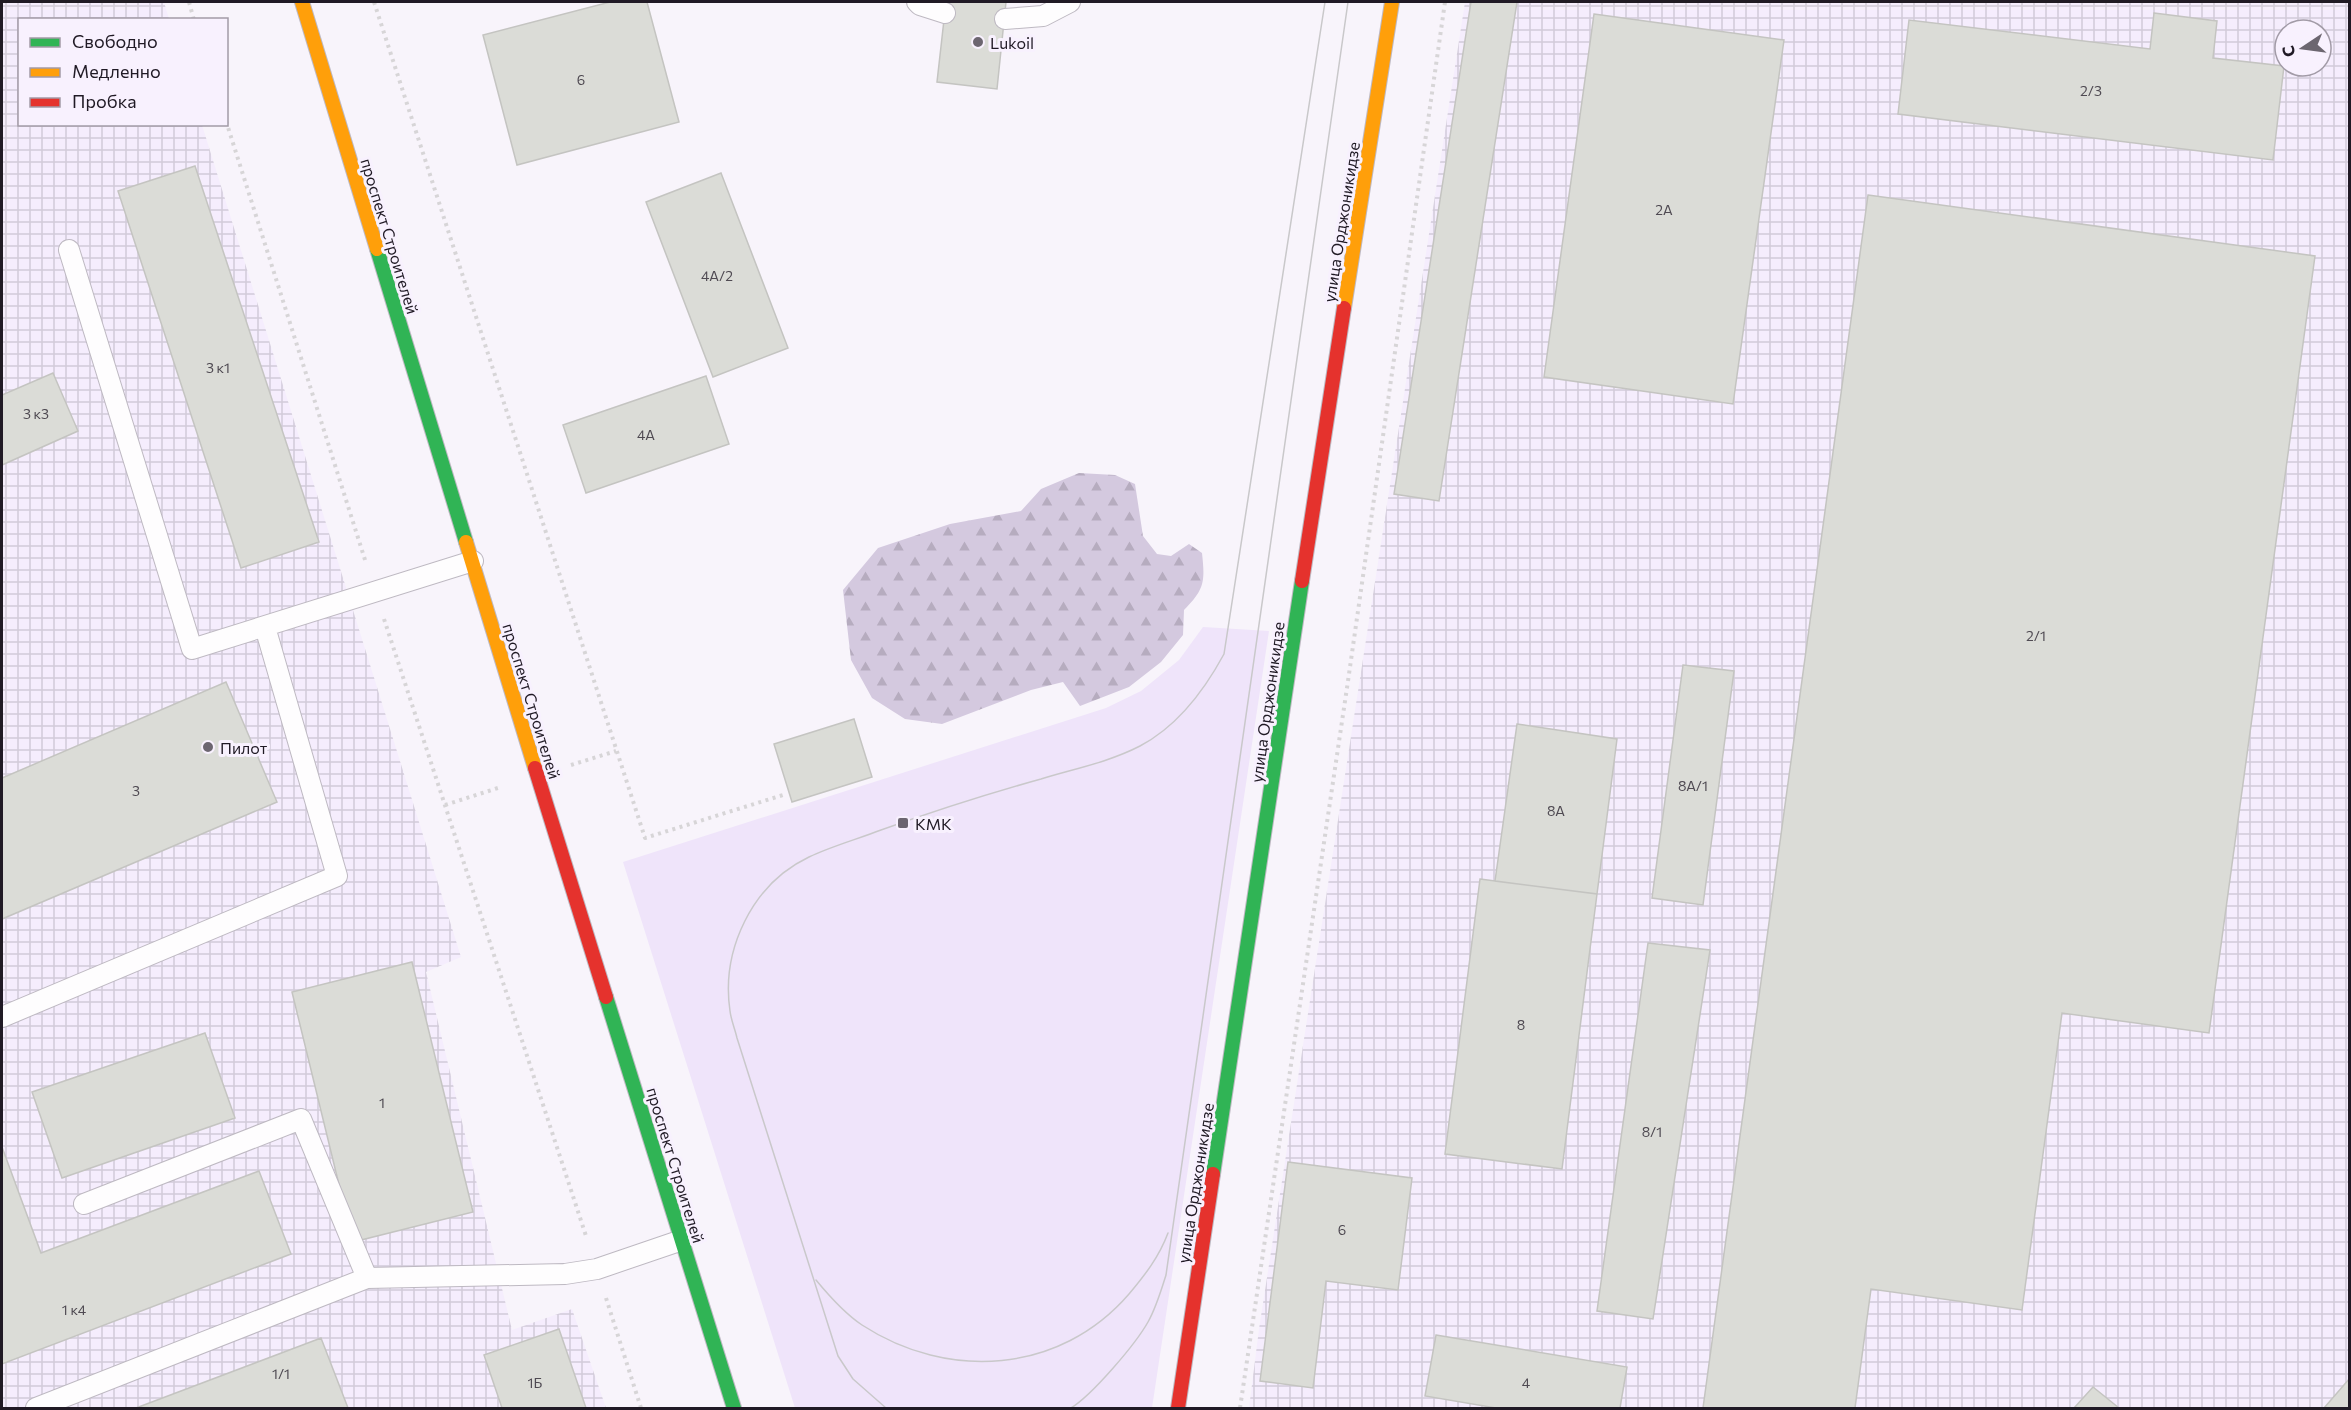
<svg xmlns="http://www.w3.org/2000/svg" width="2351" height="1410" viewBox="0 0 2351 1410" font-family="Commissioner,sans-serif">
<defs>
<pattern id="industrial-grid" width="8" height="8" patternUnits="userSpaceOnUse" patternTransform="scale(1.5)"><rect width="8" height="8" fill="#f5edfd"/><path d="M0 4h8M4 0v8" fill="none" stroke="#d2cbd9"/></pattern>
<pattern id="forest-firs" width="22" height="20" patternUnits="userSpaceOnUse" patternTransform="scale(1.5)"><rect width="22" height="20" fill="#d4c9df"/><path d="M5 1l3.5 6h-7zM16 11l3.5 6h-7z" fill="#b6acbf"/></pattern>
</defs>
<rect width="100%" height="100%" fill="#f8f4fb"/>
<path fill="url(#industrial-grid)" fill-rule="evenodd" d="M2,2h162l5,17 -149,1v104l182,1 259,832 -35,15 86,358 60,-21 34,99h-604z
M1465,2h884v1406h-1100l10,-79zM2285,30h36v36h-36z"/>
<path fill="#efe4fa" d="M1203,627l66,4 -117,777h-357l-172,-546 483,-154 35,-17 38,-31z"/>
<path fill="url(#forest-firs)" d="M1079,473l36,2 20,9 8,52 14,18 14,2 18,-12 13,9c3,28 3,36 -18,57l-1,25 -22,27 -32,25 -49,19 -17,-24 -32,8 -89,34 -37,-5 -33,-21 -21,-38 -8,-70 35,-42 72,-24 71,-13 20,-22z"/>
<path fill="#dbdcd7" stroke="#c4c4c1" stroke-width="1.5" d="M610,2h37l32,120 -162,43 -34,-130z
M946,2h60l-9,87 -60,-7z
M1471,2h46l-78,499 -45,-7z
M2154,13l63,8 -4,37 71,8 -11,94 -375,-46 11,-94 241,29z
M1594,14l190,26 -51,364 -189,-27z
M195,166l124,376 -78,26 -123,-377z
M721,173l67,175 -75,29 -67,-175z
M1868,195l447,61 -106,777 -147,-20 -40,297 -151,-21 -16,119h-152z
M53,373l25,58 -76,34v-70z
M706,376l23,68 -143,49 -23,-68z
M1683,665l51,6 -31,234 -51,-7z
M226,682l51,120 -275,117v-141z
M854,719l18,58 -80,25 -18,-58z
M1517,724l100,15 -20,155 -102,-13z
M1480,879l117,15 -35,275 -117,-15z
M1648,943l62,7 -57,369 -56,-8z
M412,962l61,250 -120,30 -61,-250z
M205,1033l30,85 -173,60 -30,-86z
M2,1147l39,106 218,-82 32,83 -289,110z
M1288,1162l124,16 -14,112 -72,-9 -13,107 -53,-7z
M559,1329l27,79h-84l-18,-53z
M1436,1335l191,32 -7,41h-124l-71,-12z
M321,1338l27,70h-212z
M2350,1378v30h-26z
M2093,1387l26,21h-45z"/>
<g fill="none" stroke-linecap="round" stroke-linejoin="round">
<g stroke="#beb9c2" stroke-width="22">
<path id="lane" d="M917,2l3,3 25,8
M1005,19l38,-3 27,-14
M69,250l123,399 281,-88
M2,1017l335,-141 -72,-249
M84,1204l217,-85 66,159
M36,1408l331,-130 198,-4 32,-5 85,-29"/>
</g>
<g stroke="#beb9c2" stroke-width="16">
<path id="fast" d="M377,249l89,293
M606,997l128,411
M1213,1174l89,-593"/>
</g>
<g stroke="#beb9c2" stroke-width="16">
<path id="slow" d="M302,2l75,247
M1344,308l48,-306
M466,542l69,226"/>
</g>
<g stroke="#beb9c2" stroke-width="16">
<path id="jam" d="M1302,581l42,-273
M535,768l71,229
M1178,1408l35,-234"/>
</g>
<path stroke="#d7d5d7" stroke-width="4" stroke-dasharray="3 4.5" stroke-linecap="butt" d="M189,2l5,18
M374,2l271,836 138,-43
M226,121l140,442
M384,619l203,620
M571,765l45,-14
M445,805l56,-18
M606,1298l35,110
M1240,1408l108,-727 97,-679"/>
<use href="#lane" stroke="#fefdfe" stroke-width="20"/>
<use href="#fast" stroke="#30b455" stroke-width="14"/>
<use href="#slow" stroke="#ff9f0a" stroke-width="14"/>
<use href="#jam" stroke="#e5322d" stroke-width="14"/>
<path stroke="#c9c8ca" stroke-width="1.5" d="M816,1280c14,17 28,33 46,45 86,56 198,49 267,-31 16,-19 30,-37 39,-61
M886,1408l-33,-29 -15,-23 -101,-318c-2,-9 -6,-18 -7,-27 -9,-61 22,-127 79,-154 23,-11 49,-18 72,-27 53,-19 106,-36 160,-51 33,-10 68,-17 99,-33 38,-20 64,-55 84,-92l101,-652
M1071,1408c21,-13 64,-63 77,-86 8,-14 13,-31 18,-47l182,-1273"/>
</g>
<g fill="#6c6670" stroke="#f8f1fe" stroke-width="2">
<circle cx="978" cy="42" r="6"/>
<circle cx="208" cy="747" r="6"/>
<rect x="897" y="817" width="12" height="12" rx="3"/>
</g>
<g text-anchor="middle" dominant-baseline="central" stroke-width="6" stroke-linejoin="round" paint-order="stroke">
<g font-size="14" fill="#4f4a52">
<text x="581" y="79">6</text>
<text x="2091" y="90">2/3</text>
<text x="1664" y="209">2А</text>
<text x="717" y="275">4А/2</text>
<text x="218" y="367">3 к1</text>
<text x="36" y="413">3 к3</text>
<text x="646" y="434">4А</text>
<text x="2036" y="635">2/1</text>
<text x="1693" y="785">8А/1</text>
<text x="136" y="790">3</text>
<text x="1556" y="810">8А</text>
<text x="1521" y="1024">8</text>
<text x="382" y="1102">1</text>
<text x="1652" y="1131">8/1</text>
<text x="1342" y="1229">6</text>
<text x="74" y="1309">1 к4</text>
<text x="281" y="1373">1/1</text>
<text x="535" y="1382">1Б</text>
<text x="1526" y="1382">4</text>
</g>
<g font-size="16" fill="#201a25" stroke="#f8f1fe" text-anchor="start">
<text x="990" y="42">Lukoil</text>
<text x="220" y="747">Пилот</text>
<text x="915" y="823">КМК</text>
</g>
<g font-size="16" fill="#201a25" stroke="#f8f1fe">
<text transform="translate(1341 222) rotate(-81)">улица Орджоникидзе</text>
<text transform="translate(390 236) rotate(73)">проспект Строителей</text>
<text transform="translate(532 701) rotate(73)">проспект Строителей</text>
<text transform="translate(1267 702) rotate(-82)">улица Орджоникидзе</text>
<text transform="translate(676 1165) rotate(73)">проспект Строителей</text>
<text transform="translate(1195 1183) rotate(-81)">улица Орджоникидзе</text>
</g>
</g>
<rect width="2351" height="1410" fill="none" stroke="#201a25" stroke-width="6"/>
<rect x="18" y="18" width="210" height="108" fill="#f8f1fe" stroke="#a29ba7" stroke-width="1.5"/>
<rect x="30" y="38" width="30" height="9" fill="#30b455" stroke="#a29ba7" stroke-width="1.5"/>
<text x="72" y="48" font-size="18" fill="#201a25">Свободно</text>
<rect x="30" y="68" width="30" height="9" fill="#ff9f0a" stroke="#a29ba7" stroke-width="1.5"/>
<text x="72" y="78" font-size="18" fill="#201a25">Медленно</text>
<rect x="30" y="98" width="30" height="9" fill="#e5322d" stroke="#a29ba7" stroke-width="1.5"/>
<text x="72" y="108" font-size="18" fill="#201a25">Пробка</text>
<g transform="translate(2303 48) rotate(257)"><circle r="28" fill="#f8f1fe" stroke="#a29ba7" stroke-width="1.5"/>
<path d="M0-4.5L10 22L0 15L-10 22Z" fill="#6c6670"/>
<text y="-9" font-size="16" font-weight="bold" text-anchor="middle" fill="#201a25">С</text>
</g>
</svg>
